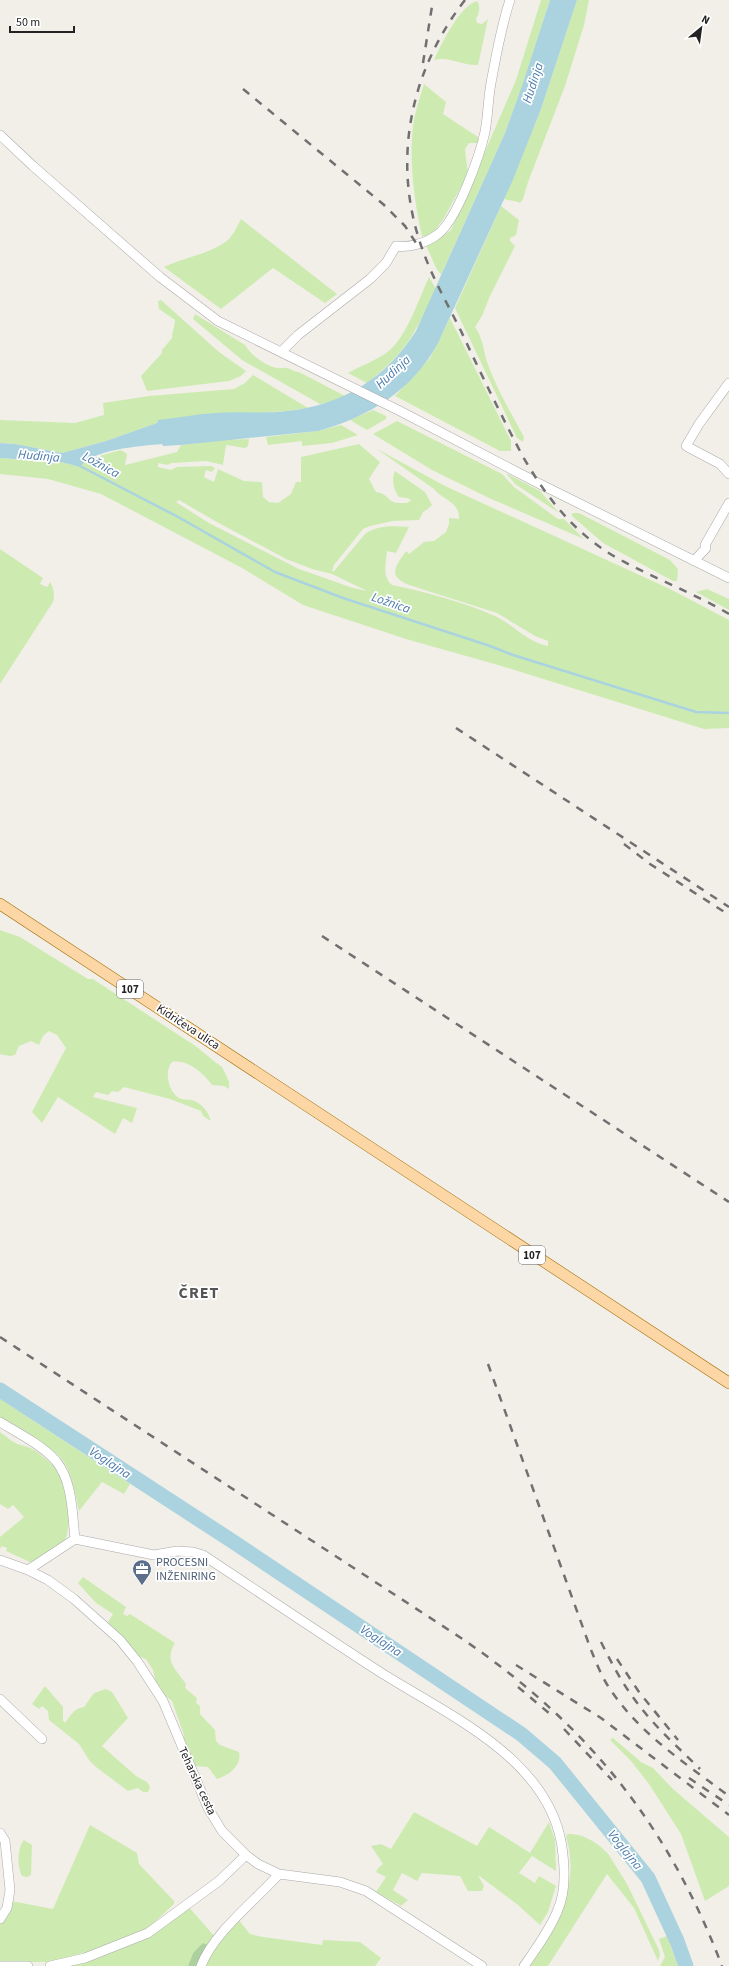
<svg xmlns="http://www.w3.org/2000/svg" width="729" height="1966" viewBox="0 0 729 1966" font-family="'Source Sans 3',sans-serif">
<rect width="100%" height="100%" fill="#f2efe9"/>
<path fill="#cdebb0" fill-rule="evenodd" d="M541,0h9l-26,81 -19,52 -64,142 -5,-7 -11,-25 18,-7 8,-6 65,-150z
M577,0h12l-5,25 -19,61 -37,96 -5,17 -3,4c-5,-3 -10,-2 -16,-4l37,-90z
M477,1c4,6 2,12 -1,18l1,4 5,1 6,-5 -10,46c-17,1 -27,-9 -44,-5 7,-15 26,-55 43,-59z
M424,84l22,18 -3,12 35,23v6h-9l-4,6 3,25 -24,44 -12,16 -8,3 -2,-1c-8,-36 -13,-74 -9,-110 2,-14 7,-29 11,-42z
M501,206l18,14 -3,15 -6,3v3l5,5 -25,50 -8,20 -7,11c8,11 8,22 12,35 9,26 24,51 37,75l-1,5 -6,-4 -62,-130z
M241,219l96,75 -12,9 -52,-35 -52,41 -57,-42c20,-10 45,-12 64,-27 5,-5 10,-15 13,-21z
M429,277l7,12c-21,45 -29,62 -69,94l-19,-10c12,-7 27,-12 38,-20 20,-13 33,-55 43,-76z
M161,300l58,52 27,19 -5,5 -12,5 -82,10 -6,-15 21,-23v-3l10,-12c0,-7 3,-11 3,-18l-16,-11 -1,-8z
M195,314l50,31c6,10 20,21 32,23 4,1 7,-1 10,0 5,1 6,4 12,4l46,24 -8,4 -17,4 -78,-44 -49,-41z
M450,318l61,123v10h-11l-105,-55 35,-38z
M253,375l55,33 -21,3 -130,10v2l-51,18 -44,12 -47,-9 -15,-1v-23l75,3 29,-8 -1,-12 46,-7 85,-7 11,-6z
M373,410l13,6v3l-19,11 -17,-10z
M397,421l105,53 12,13 44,32h6l20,20 -95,-41 -57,-28 -59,-36z
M341,425l17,10 -26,8 -30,3v-5l-34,4 -2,-8 52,-6z
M249,439l-1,7 -3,2 -19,-3 -3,20 -17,-4 -34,2 -5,2 -9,-2v4l13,3 6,-3 34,-1 4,2 -3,4 -6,-2 -2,7 10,5 4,-13 26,12 18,1 1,15 6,5 9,1 13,-9 5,-12h5v-25l58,-13 21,18 -11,17 7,13c7,1 9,3 14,8 4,4 12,3 17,3l4,-3 -4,-2 -8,-1c-5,-7 -8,-17 -4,-26l30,21 7,13 -4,4 -5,3 -4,8 -26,1 -23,5 -7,3 -29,36 -2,6h2l31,-37c13,-9 29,-8 44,-7l-13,26 -9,-2c-1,13 -5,25 5,34 34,7 72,17 103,31 19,9 32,26 53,30v-5l-13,-5 -38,-23 -88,-28c-22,-9 -14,-18 -3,-34l3,3 15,-12 10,-1 12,-9 3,-8v-6l10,1c1,-17 -16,-19 -25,-30l-57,-40 68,37 225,103 59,31v108l-25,1 -206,-64 -92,-26 -103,-34 -61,-37 -141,-74 -53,-15 -48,-5v-16l61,4 19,5 5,-7 36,-10 6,4 -2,11 52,-13 4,-7 40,-5zM179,500l36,21 71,38 26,10 20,5 35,17 -14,-3 -54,-19 -90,-46 -33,-21z
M506,473l34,18 19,22 -44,-29z
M572,513h7l91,47 8,9 -1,12h-4l-70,-38 -31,-27z
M0,549l43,29 -3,6 7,3 3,-5c4,7 5,12 3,20l-53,82z
M707,589l22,10v11l-33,-18z
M0,930l20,7 68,42h5l9,6 95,62 18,15 7,5 4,8 3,7v7l-5,-3 -12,-1c-8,-11 -24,-26 -40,-23 -8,9 -4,29 7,36 3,2 8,1 12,2 10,2 17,11 20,21l-8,-5 -2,-5 -31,-12 -46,-12 -6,5 -6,-1 -4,4 -12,-3 -3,5 44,11 -5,15 -9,-5 -8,16 -57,-37 -16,26 -10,-11 34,-64 -9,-13 -8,-4 -6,5 -4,9 -8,-4 -12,5 -4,9 -5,1 -10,-2z
M0,1399l130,85 -6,10 -22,-12 -23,29c-4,-18 -7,-40 -19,-54 -11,-12 -45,-30 -60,-38z
M0,1432c6,4 14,12 21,13 8,2 15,5 21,11 7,5 13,11 17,18 7,14 15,56 4,69 -7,8 -22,14 -31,20l-26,-12 1,-3 -5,-2 -2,3v-12l24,-20 -11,-12 -5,4 -8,-5z
M83,1577l43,30 -3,7 4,2 3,-2 45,29c-11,18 0,25 11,41l-1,4 12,10 -1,5 4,3v8l15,16 1,11 4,4 19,7c3,14 -10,23 -22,27l-9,-12 -14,-1 -11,-26 1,-5 -12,-34 -9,-7 -7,-11 -3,-13 -7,-11 -8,-3 -30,-34 5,-8 -17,-11 -18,-20z
M45,1686l18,21v14l2,2c6,-8 9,-15 19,-16l10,-14 12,-4 6,3 16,26 -26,28 34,30 11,6 3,5 -2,5h-5l-5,-4 -10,3 -32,-24 -7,-7 -10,-16 -30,-24 -1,-9 -6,-5 -3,3 -7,-5z
M613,1738l28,24 12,6 20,21 56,48v49l-24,15 -24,-67 -32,-50 -18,-23 -21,-21z
M414,1812l63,34 12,-19 41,26 19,-31 6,18 1,31 -24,-15 -13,17 16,10 4,-7 17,10 -8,26 -8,13 -22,-20 -40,-30 6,11 -2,5h-14l-8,-15 -38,-3 -5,8 -15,-8 -9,17 15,10 -7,6 -25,-14 10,-15 -10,-5 2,-4 5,-4 -12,-18 10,-2 10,5z
M90,1825l47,28 2,11 35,37v3l-27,25 -56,22 -42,11h-49v-39l11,-22 42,8z
M568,1834c15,-1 32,10 41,21l18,29 32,66 1,5 -2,6 -24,-53 -27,-34 -59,92h-18c26,-41 51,-80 36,-130z
M24,1840l8,5 -1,30 -4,2 -5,-1c-5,-9 -5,-28 2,-36z
M187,1905l29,33 -6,8 -17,7 -5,13h-119l70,-25z
M238,1919l12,15 13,3 59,8 1,-5 37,2 21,16 -6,8h-172l5,-10z
M667,1936l11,30h-18l5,-9 -6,-18z"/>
<path fill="#add19e" d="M203,1943l7,3 -12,20h-10l5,-13z"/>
<path fill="#aad3df" d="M550,0h27l-36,109 -29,73 -74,161c-25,47 -69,74 -120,88l-137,14 -18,1 -1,-2c-21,2 -69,5 -82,23l-19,-5 -61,-4v-15l15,1 47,9 44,-12 51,-18 1,-3c19,-2 38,-6 57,-7 24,-2 48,1 72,-2 56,-6 99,-33 129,-80l89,-198 18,-50z"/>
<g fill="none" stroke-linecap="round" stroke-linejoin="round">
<path stroke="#aad3df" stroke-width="2.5" d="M78,465l102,53 95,54 68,26 147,48 23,9 183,57 33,1"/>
<path stroke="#aad3df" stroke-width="15" d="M0,1390l232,151 289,193 34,29 93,115 29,63 9,25"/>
<g stroke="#a9a9a9" stroke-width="10">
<path id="minor" d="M0,135l33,31 127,111 58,44 182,90 138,72 191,95
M281,352l17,-17 72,-56 16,-16 10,-17c13,2 31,-3 42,-12 19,-14 42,-79 47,-102 3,-16 3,-33 6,-49 5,-27 10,-56 19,-83
M729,383l-30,41 -13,22 34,18 9,10
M694,561l12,-13 -1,-3 24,-42
M0,1422c18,11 42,23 56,39 17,21 16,52 19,78l79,16 23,-4 16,1 10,3c59,39 118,79 177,117 71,45 175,89 183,183 2,18 2,40 -6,57 -8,19 -21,37 -33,54
M0,1560l28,10 20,10 26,19 46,41 17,21 26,40 45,107 14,23 24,24 12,9 21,10 61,8 26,9 116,75
M28,1570l47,-31
M0,1699l42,40
M0,1833l5,8 5,49 -3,18 -7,11
M0,1966h28
M50,1966l35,-8 63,-25 71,-52 27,-26
M201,1966c13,-34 54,-65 78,-92"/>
</g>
<g stroke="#a06b00" stroke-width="12">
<path id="major" d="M0,904l729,479"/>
</g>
<use href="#minor" stroke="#fff" stroke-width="9"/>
<use href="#major" stroke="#fcd6a4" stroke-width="11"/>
<path stroke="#707070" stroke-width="2.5" stroke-dasharray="8 8" stroke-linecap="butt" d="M465,0c-56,72 -74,164 -42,251 10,28 25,54 38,80 19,41 39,82 60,122 24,43 54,82 98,106 36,20 75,34 110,55
M423,63l10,-63
M243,89l140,115 22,22 11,17
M456,728l273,179
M624,844l26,20 79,51
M322,936l407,266
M0,1337l461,301c125,85 207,186 261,328
M488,1364l103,286c5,12 10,25 17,36 30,47 77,77 121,110
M601,1642c11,22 22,43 37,62 18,24 41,44 62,65
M617,1659l22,33 39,48
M516,1665l85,53 128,97
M518,1687l32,27
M564,1729l48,51
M689,1778l40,27"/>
</g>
<defs>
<g id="office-pin" transform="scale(1)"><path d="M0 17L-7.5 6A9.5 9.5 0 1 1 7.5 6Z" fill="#5c6f8a" stroke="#fff"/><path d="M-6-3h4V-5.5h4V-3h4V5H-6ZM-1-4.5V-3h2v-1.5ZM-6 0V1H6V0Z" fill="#fff"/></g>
</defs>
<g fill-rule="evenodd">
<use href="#office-pin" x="142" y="1569"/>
</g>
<g text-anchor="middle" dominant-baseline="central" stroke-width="3.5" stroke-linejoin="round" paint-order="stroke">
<g fill="#fff" stroke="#646464" stroke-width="1">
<rect x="117" y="980" width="26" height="18" rx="3"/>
<rect x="519" y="1246" width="26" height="18" rx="3"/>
</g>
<g font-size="11" font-weight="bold" fill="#222">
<text x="130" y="989">107</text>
<text x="532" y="1255">107</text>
</g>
<g font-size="12" fill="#222" stroke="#fff">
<text transform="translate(188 1027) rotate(33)">Kidričeva ulica</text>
<text transform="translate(197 1781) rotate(65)">Teharska cesta</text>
</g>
<g font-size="12" fill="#4e5e75" stroke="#fff" text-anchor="start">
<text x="156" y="1562">PROCESNI<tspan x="156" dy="14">INŽENIRING</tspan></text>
</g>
<g font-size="13" font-style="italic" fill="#4a7aab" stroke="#fff">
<text transform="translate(533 83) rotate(-72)">Hudinja</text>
<text transform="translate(393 372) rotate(-43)">Hudinja</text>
<text transform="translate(39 456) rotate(5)">Hudinja</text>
<text transform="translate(101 465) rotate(29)">Ložnica</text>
<text transform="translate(391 603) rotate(19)">Ložnica</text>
<text transform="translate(110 1463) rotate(33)">Voglajna</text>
<text transform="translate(381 1641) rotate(33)">Voglajna</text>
<text transform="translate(625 1850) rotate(51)">Voglajna</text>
</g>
<g font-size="16" font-weight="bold" letter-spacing="1" fill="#555" stroke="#fff">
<text x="199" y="1293">ČRET</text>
</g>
</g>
<g transform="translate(701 28) rotate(29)" stroke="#ffffff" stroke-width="3" paint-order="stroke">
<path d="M0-3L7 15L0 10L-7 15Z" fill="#222222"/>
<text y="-6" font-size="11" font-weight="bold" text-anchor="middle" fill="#222222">N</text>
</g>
<path d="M10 26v6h64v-6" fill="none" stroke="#222222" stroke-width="2"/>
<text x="16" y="26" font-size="12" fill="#222222" stroke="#ffffff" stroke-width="3" paint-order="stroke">50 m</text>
</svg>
